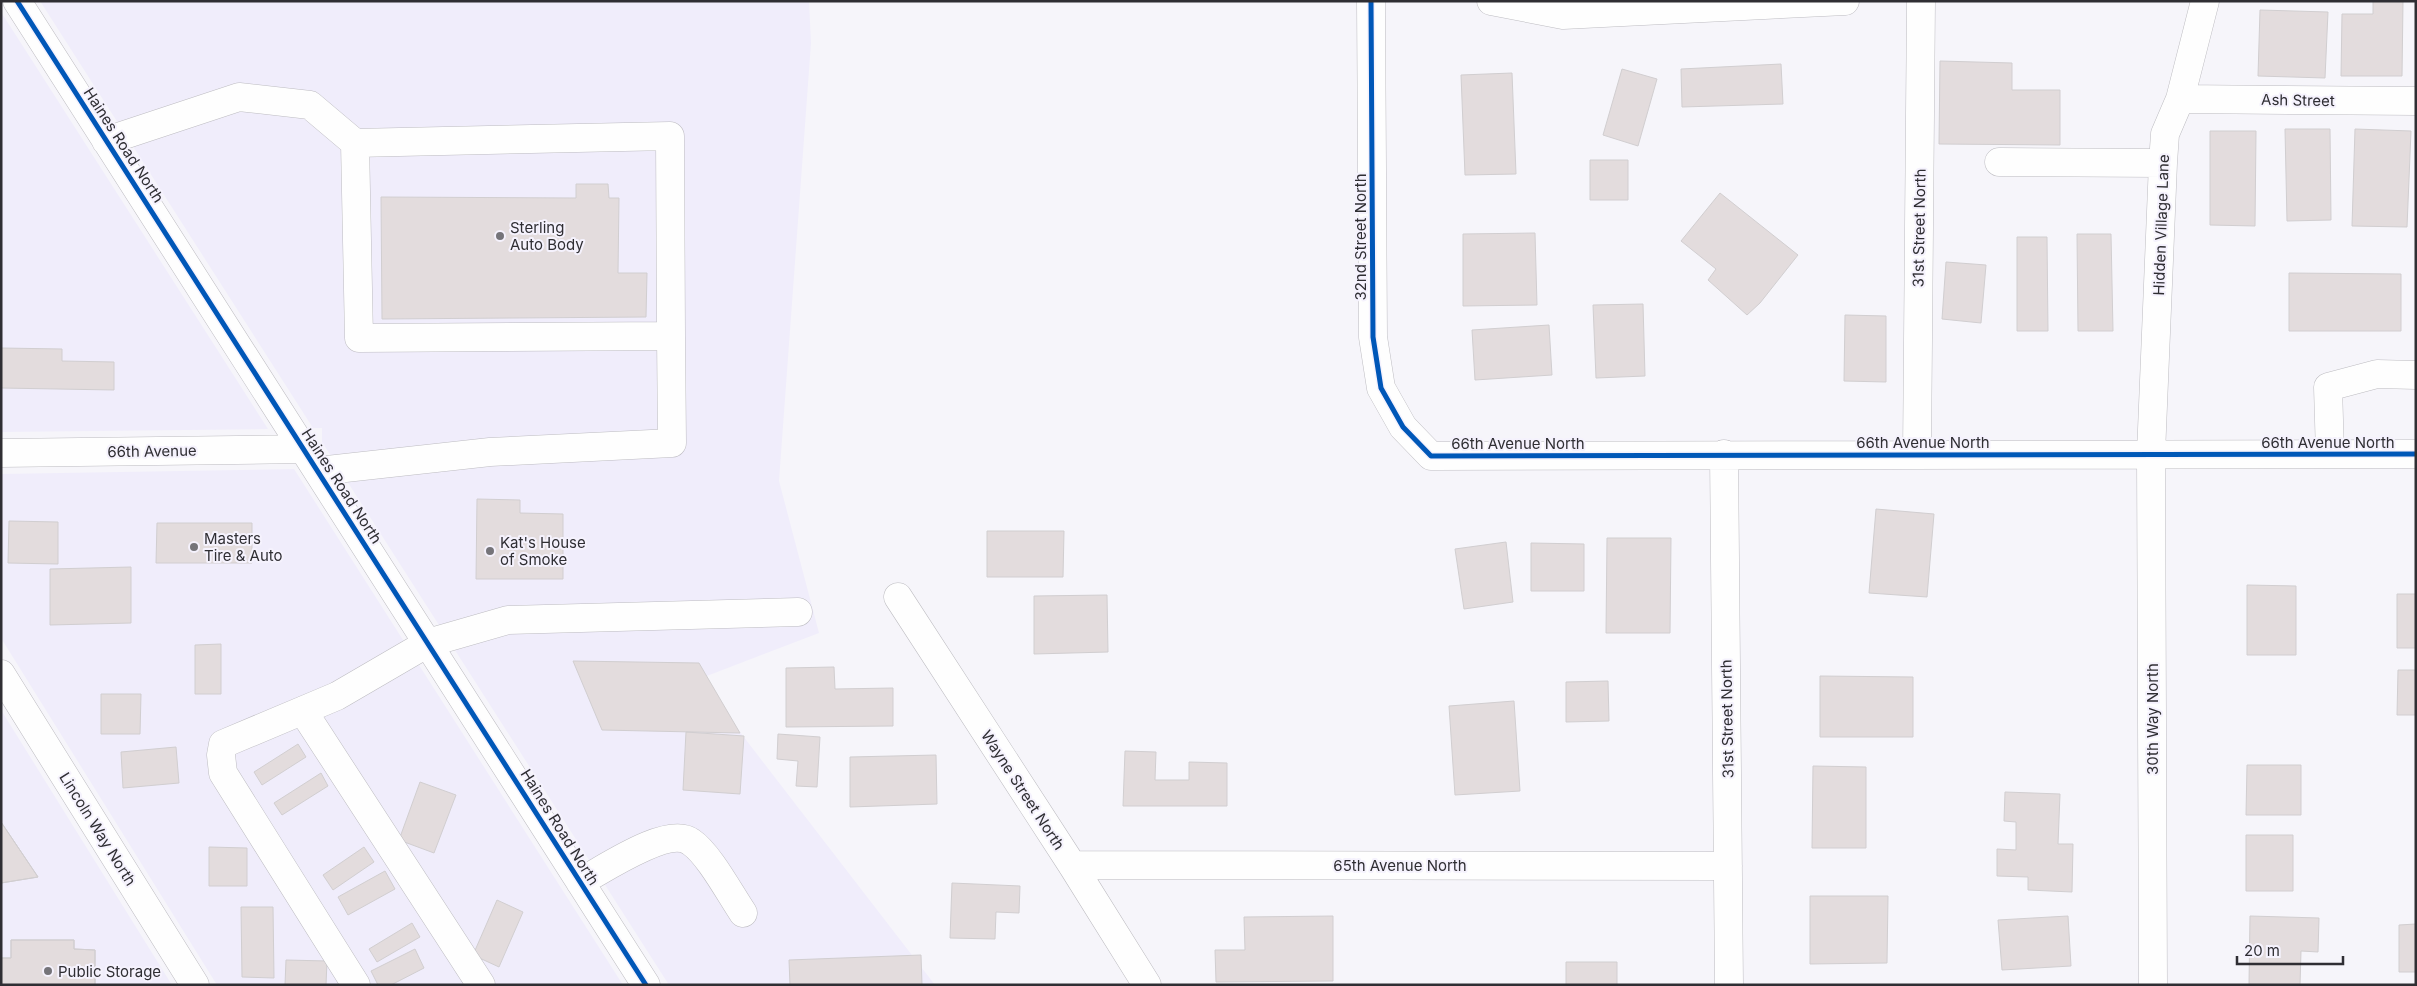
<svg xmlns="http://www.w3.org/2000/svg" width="2417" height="986" viewBox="0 0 2417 986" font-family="Inter,sans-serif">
<rect width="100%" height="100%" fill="#f6f5fa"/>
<path fill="#f0edfb" d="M40,1h769l2,42 -32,438 40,152 -120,46 236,306h-266l-347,-543v-14h-9z
M1,12l267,417 -267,3z
M294,469l329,516h-406l-216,-347v-164z
M1,710l171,275h-171z"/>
<path fill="#e3dcdd" stroke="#d1ced0" d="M2373,1h30l-1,75h-61l1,-62h31z
M2260,10l68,2 -3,66 -67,-2z
M1940,61l72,2v27h48v55l-121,-1z
M1781,64l2,40 -101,3 -1,-38z
M1622,69l35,10 -19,67 -35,-11z
M1512,73l4,101 -51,1 -4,-100z
M2285,129h45l1,91 -44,1z
M2355,129l56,2 -4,96 -55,-1z
M2210,131h46l-1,95 -45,-1z
M1590,160h38v40h-38z
M576,184h32l1,14h10l-1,75h29l-1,44 -264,2 -1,-122 195,1z
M1720,193l78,62 -38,48 -13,12 -39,-35 8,-11 -35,-28z
M1535,233l2,72 -74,1v-72z
M2077,234h34l2,97h-35z
M2017,237h30l1,94h-31z
M1946,262l40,3 -5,58 -39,-4z
M2289,273l112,1v57h-112z
M1643,304l2,72 -49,2 -3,-73z
M1845,315l41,1v66l-42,-1z
M1549,325l3,50 -77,5 -3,-50z
M1,348l61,1v12l52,1v28l-113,-2z
M477,499l43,1v13l43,1v65h-87z
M1876,509l58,5 -7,83 -58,-4z
M9,521l49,1v42l-50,-1z
M157,523h95v40h-96z
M987,531h77l-1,46h-76z
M1607,538h64l-1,95h-64z
M1506,542l7,60 -49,7 -9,-60z
M1531,543l53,1v47h-53z
M131,567v56l-81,2v-56z
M2247,585l49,1v69h-49z
M2397,594h19v54h-19z
M1107,595l1,57 -74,2v-58z
M221,644v50h-26v-49z
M573,661l126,2 41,70 -138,-3z
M834,667l1,22 58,-1v38l-107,1v-59z
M2398,670h18v45h-19z
M1820,676l93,1v60h-93z
M1608,681l1,40 -43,1v-40z
M101,694h40l-1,40h-39z
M1514,701l6,90 -65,4 -6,-89z
M686,732l58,4 -4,58 -57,-4z
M778,734l42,3 -3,50 -21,-1 2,-25 -21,-2z
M298,744l8,13 -44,28 -8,-13z
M176,747l3,36 -56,5 -2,-36z
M1125,751l31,1 -1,28h34v-18l38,1v43h-104z
M936,755l1,49 -87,3v-50z
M2247,765h54v50h-55z
M1813,766l53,1v81h-54z
M321,773l7,13 -46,29 -8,-12z
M420,782l36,13 -22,58 -35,-13z
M2005,792l55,2 -2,50h15l-1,48 -44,-2v-13l-31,-1v-27l19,1v-28l-12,-1z
M1,822l37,55 -37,6z
M1,822l37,55 -37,6z
M2246,835h47v56h-47z
M209,847l38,1v38h-38z
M364,847l10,15 -41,28 -10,-15z
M385,871l10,18 -47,26 -10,-18z
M952,883l68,3 -1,27 -23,-1 -1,27 -45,-1z
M1810,896h78l-1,67 -77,1z
M497,900l26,12 -24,55 -26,-12z
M241,907h32l1,71 -32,-1z
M1333,916v65l-117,1 -1,-32h30l-1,-33z
M2068,916l3,50 -69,4 -4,-50z
M2250,916l69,2 -1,34 -17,-1 -1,34 -51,-1z
M412,923l8,14 -43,25 -8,-13z
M2416,924v48h-17v-47z
M11,940h63v9l21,1v35h-94v-27h10z
M11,940h63v9l21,1v35h-94v-27h10z
M415,949l9,19 -33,17h-13l-7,-14z
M921,955l1,30h-132l-1,-25z
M286,960l41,1 -1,24h-41z
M1566,962h51v23h-51z"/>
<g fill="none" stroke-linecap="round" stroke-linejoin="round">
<g stroke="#bdbcc1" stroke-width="29">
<path id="minor" d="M17,1l629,984
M1371,1l2,336 8,51 22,39 28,29 985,-2
M1491,1l72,14 282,-14
M2180,99l236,2
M106,141l133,-44 71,8 45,38 4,195 312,-2 1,107 -182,9 -172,19
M355,143l315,-7 1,200
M1999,162l164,1
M1,453l303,-4
M1724,454l5,531
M1917,454l4,-453
M2330,454l-2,-67 49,-13 39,1
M898,597l174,268 75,120
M1,674l194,311
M303,711l178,274
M1072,865l656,1
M580,882c23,-12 88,-57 111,-40 18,12 39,52 52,71
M356,985l-133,-212 -2,-18 2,-11 114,-48 91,-53 80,-23 290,-8
M2153,985l-2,-531 12,-291 2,-29 15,-35 25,-98"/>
</g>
<use href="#minor" stroke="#fefefe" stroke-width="28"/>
<g stroke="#f5f2fd" stroke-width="8">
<path id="cycleway" d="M17,1l629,984
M1371,1l2,336 8,51 22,39 28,29 985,-2"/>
</g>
<use href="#cycleway" stroke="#0057b8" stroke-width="5"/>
</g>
<g fill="#757479" stroke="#f5f2fd" stroke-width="2">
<circle cx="500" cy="236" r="5"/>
<circle cx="194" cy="547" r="5"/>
<circle cx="490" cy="551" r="5"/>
<circle cx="48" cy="971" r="5"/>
</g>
<g text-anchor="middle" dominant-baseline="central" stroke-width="4" stroke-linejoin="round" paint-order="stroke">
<g font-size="15" fill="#2f2e33" stroke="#f5f2fd">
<text transform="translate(2298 100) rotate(1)">Ash Street</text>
<text transform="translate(124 145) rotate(57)">Haines Road North</text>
<text transform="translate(2161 225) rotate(-88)">Hidden Village Lane</text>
<text transform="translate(1919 228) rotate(-89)">31st Street North</text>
<text transform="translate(1360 237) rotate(-90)">32nd Street North</text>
<text x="1923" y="442">66th Avenue North</text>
<text x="2328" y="442">66th Avenue North</text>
<text x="1518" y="443">66th Avenue North</text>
<text transform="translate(152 451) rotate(-1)">66th Avenue</text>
<text transform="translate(342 486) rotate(57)">Haines Road North</text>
<text transform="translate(1727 719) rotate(-91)">31st Street North</text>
<text transform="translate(2152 719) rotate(-90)">30th Way North</text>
<text transform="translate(1023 790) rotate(57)">Wayne Street North</text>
<text transform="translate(560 827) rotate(58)">Haines Road North</text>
<text transform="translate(98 829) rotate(58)">Lincoln Way North</text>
<text x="1400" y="865">65th Avenue North</text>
</g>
<g font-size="15" fill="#2f2e33" stroke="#f5f2fd" text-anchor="start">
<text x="510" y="227">Sterling<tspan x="510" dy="17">Auto Body</tspan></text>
<text x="204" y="538">Masters<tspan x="204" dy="17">Tire &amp; Auto</tspan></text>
<text x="500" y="542">Kat's House<tspan x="500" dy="17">of Smoke</tspan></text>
<text x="58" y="971">Public Storage</text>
</g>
</g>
<rect width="2417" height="986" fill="none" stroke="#2f2e33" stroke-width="5"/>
<path d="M2237 956v8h106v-8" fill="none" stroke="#2f2e33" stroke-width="2.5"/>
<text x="2244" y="956" font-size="15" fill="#2f2e33" stroke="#f5f2fd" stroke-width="4" paint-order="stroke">20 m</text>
</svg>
